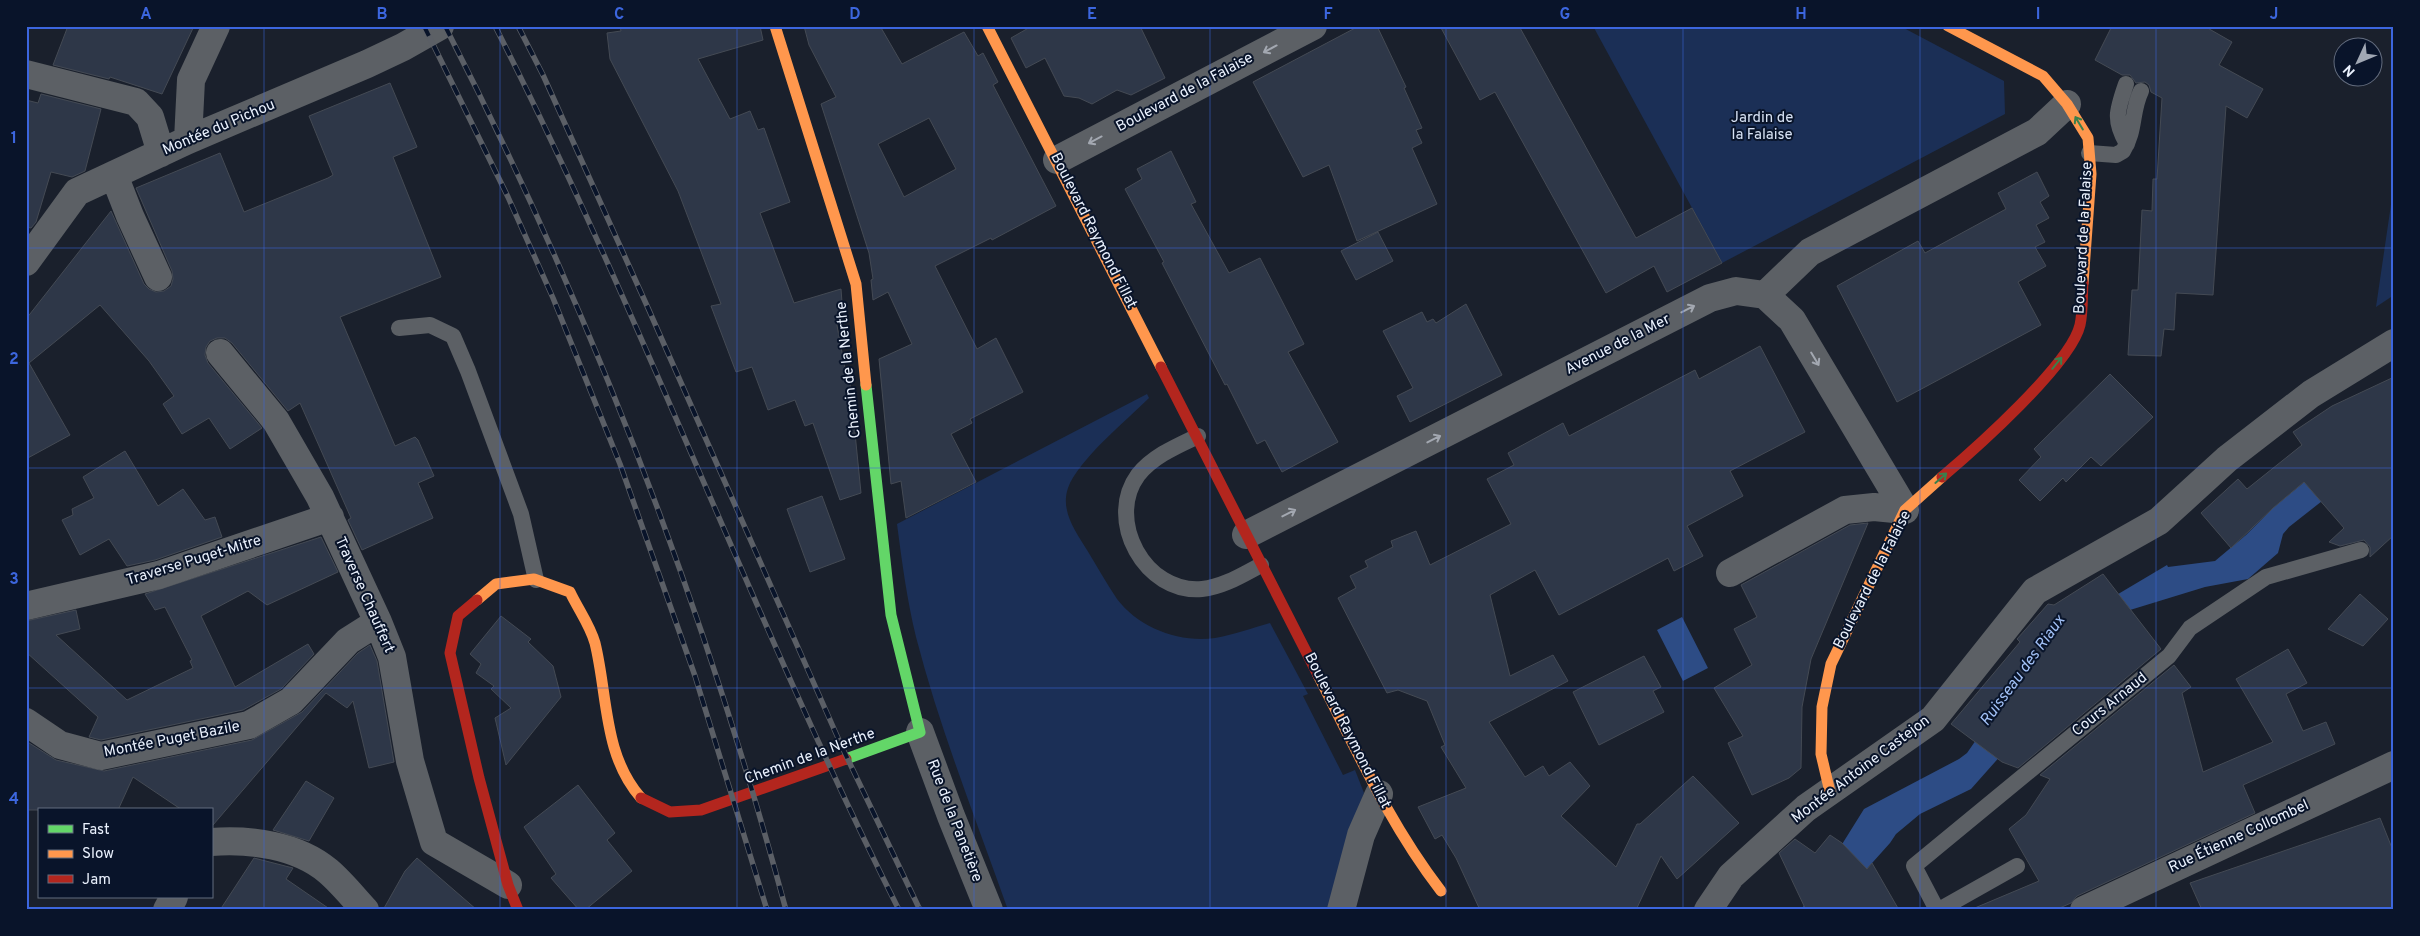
<svg xmlns="http://www.w3.org/2000/svg" width="2420" height="936" viewBox="0 0 2420 936" font-family="Overpass,sans-serif">
<rect width="100%" height="100%" fill="#1a202c"/>
<path fill="#1b2f56" d="M1593,26h307l104,55 1,33 -283,149z
M2394,184v111l-18,12z
M1147,394l2,4c-22,22 -71,62 -81,90 -8,23 8,44 19,62 10,16 19,33 30,49 22,29 62,44 98,39 18,-3 37,-10 55,-15l38,71 -5,2 40,79 12,-5 9,23 -36,117h-320c-32,-91 -68,-180 -92,-273 -9,-37 -14,-75 -19,-113z"/>
<path fill="#2d4c85" d="M2319,470l40,2 -70,55 -6,7 -5,19 -30,26 -43,8 -75,23 -159,179 -51,25 -24,20 -6,9 -60,67h-29l63,-101 95,-50 8,-6 59,-85 72,-62 69,-41 1,2 47,-6 31,-26 29,-29z
M1682,617l26,51 -25,13 -26,-51z"/>
<path fill="#2e3748" stroke="#444a54" fill-rule="evenodd" d="M68,26h126l-32,68 -52,-17 -1,2 -56,-14z
M620,26h140l3,14 -65,19 32,60 20,-8 8,19 6,-2 26,74 -30,11 34,90 47,-14 2,27 -7,4 10,54 3,-1 12,120 -21,7 -27,-77 -8,3 -10,-26 -27,10 -16,-43 -16,5 -25,-66 10,-2 -43,-113 -68,-132 -3,-26 14,-2z
M804,26h76l22,38 62,-32 14,24 5,-3 15,29 -5,3 63,121 -64,34 -1,-2 -56,28 42,83 19,-11 27,54 -53,27 2,4 -21,11 25,48 -70,36 -5,-37 -10,3 -12,-125 33,-15 -24,-52 -15,8 -2,-20 2,-1 -4,-26 -48,-149 15,-7 -27,-52zM929,118l27,51 -52,28 -26,-53z
M1032,26h108l25,52 -34,17 -14,-5 -25,14 -13,-6 -15,-2 -19,-38 -19,10 -15,-30z
M1359,26h18l29,61 -2,1 18,40 -6,2 6,13 -10,5 25,56 -80,37 -28,-76 -26,12 -50,-95z
M1440,26h79l117,212 56,-30 30,55 -55,29 -13,-26 -48,27 -111,-201 -15,8z
M2112,26h92l28,16 -13,23 44,24 -16,29 -21,-12 -13,189 -37,-2 -2,37 -10,-1 -3,27 -33,-1 4,-65h6l4,-80 10,1 1,-32h4l5,-81 -11,-6 -2,-7 -4,-3 -9,1 -6,-8h-8l-27,-15z
M390,83l27,64 -24,10 48,120 -101,40 55,129 20,-9 3,3 16,36 -16,7 15,35 -71,32 -14,-30 3,-2 -51,-115 -12,8 -56,-68 -7,-5h-8l-7,3 -4,6 -1,8 3,8 54,65 -32,21 -21,-31 -27,16 -19,-30 11,-8 -25,-35 -49,-56 -71,58 41,72 -44,24v-140l85,-108 33,73 5,5 7,3 8,-1 7,-5 2,-7 -1,-8 -36,-83 84,-35 24,59 84,-34 5,-3 -24,-59z
M41,94l60,15 -16,62 -13,6 -21,-5 -15,50 -5,6 -5,-1v-127l12,3z
M1171,151l25,51 -5,2 38,69 31,-15 44,86 -16,8 50,90 -56,30 -17,-32 -8,4 -30,-60 -2,1 -63,-122 2,-1 -39,-73 17,-10 -5,-10z
M2037,172l12,24 -9,6 9,16 -13,7 9,17 -10,5 11,19 -28,16 23,43 -144,77 -60,-116 81,-45 7,12 81,-44 -8,-16z
M1378,232l15,29 -37,19 -15,-29z
M1466,304l36,71 -92,47 -13,-26 16,-8 -30,-57 39,-19 5,10 6,-3 3,4z
M1760,346l45,86 -75,39 13,25 -56,30 16,30 -29,15 -6,-13 -109,57 -24,-45 -45,25 20,81 43,-21 15,26 -79,41 36,55 18,-11 6,10 21,-14 20,24 -29,30 55,51 21,-43h3l53,-48 46,47 -62,56 -16,-23 -25,54h-156l-24,-52 -14,-23 -7,4 -17,-32 48,-19 -25,-41 4,-2 -18,-44 -29,-11 -11,3 -49,-95 18,-10 -6,-12 18,-9 -3,-6 28,-14 -2,-6 25,-10 14,34 81,-41 -24,-45 27,-14 -6,-12 55,-30 6,13 126,-66 4,9z
M2110,374l43,43 -52,49 -10,-9 -25,25 -3,-4 -23,23 -21,-21 22,-23 -7,-8z
M2394,377v158l-24,22v-10l-6,-7 -24,6 -11,-4 15,-14 -40,-46 -31,26 -42,40 -30,-35 37,-34 9,10 55,-44 -9,-13 39,-26z
M125,451l33,55 25,-17 22,31 10,-3 7,20 -67,23 -28,6 -18,-27 -29,16 -18,-35 11,-5 -1,-6 22,-11 -11,-21z
M822,496l23,63 -35,13 -23,-63z
M1868,523l-57,136 -9,48 -1,61 -12,10 -37,17 -24,-52 15,-7 -29,-48 38,-23 -18,-36 23,-12 -16,-32 109,-60z
M321,537l17,35 -71,33 -19,-14 -47,25 34,71 73,-43 6,10 -33,35 -38,21 -142,30 -12,-3 9,-20 -72,-65v-31l50,-11 4,19 -24,6 71,65 66,-32 -3,-7 2,-1 -27,-53 -10,3 -10,-16z
M2103,574l58,75 -143,119 -16,-6 -51,-38 69,-82 -3,-3 31,-35 6,1z
M2360,594l28,25 -25,27 -35,-17z
M501,616l30,23 -3,3 25,24 8,31 -55,68 -11,-47 16,-10 -20,-19 3,-3 -18,-13 5,-9 -11,-10z
M370,645l7,16 17,101 -25,6 -16,-67 -6,7 -21,-15 -113,132 -2,-2v-13h-29l-49,-33 -15,33h-92v-69l30,19 48,11 148,-31 50,-28 56,-59z
M2288,649l19,34 -21,11 17,37 23,-9 9,22 -92,41 12,28 -178,83 -6,7 -16,7h-85l69,-29 -30,-52 17,-14 24,-36 -10,-4 134,-110 17,22 -9,6 21,79 70,-30 -37,-63z
M1644,656l17,31 -8,4 11,21 -65,33 -26,-53z
M306,781l28,17 -25,43 -36,-11z
M578,785l37,48 -8,7 25,31 -47,39h-6l-28,-32 5,-4 -32,-47z
M2380,818l14,35v57h-192l-12,-27z
M1830,835l12,8 25,26 5,-6 27,47h-93l-27,-57 16,-14 20,14z
M254,858l39,10 -7,11 45,31h-111z
M417,858l60,52h-94l22,-39z"/>
<g fill="none" stroke-linecap="round" stroke-linejoin="round">
<path stroke="#5c6065" stroke-width="16" d="M2126,84c-9,26 -13,36 1,60
M2089,153l27,2 7,-4c13,-21 8,-39 18,-60
M399,328l31,-3 23,11 15,35 53,143 15,66
M1198,436c-21,10 -45,20 -60,39 -33,45 7,119 64,114 21,-2 40,-14 59,-24
M1937,910l-23,-44 255,-210 21,-28 76,-51 95,-27
M1939,910l78,-44"/>
<path stroke="#5c6065" stroke-width="28" d="M26,74l110,28 14,15 11,36
M188,140l3,-60 25,-54
M1057,160l256,-134
M114,175l16,41 28,61
M26,262l51,-70 111,-52 179,-76 36,-17 37,-21
M1765,295l45,-43 227,-120 30,-28
M220,353l56,68 44,76 58,125 14,35 18,104 24,81 74,43
M1246,535l464,-237 26,-7 29,4 27,25 113,190
M1730,573l115,-63 29,-3 31,3
M26,606l133,-31 171,-58
M26,722l34,23 41,11 148,-31 42,-24 57,-60 30,-19
M920,732l31,84 38,94
M211,842c39,-3 86,3 117,29 13,11 25,26 37,39
M167,910l7,-13
M1341,910l20,-75 18,-41
M1708,910l23,-34 75,-68 127,-89 102,-128 124,-70 68,-62 84,-65 83,-51
M2084,910l310,-145"/>
<path stroke="#63d668" stroke-width="11" d="M846,759l74,-27 -29,-117 -25,-230"/>
<path stroke="#ff974d" stroke-width="11" d="M775,26l81,258 10,101
M987,26l174,341
M1948,26l95,50 24,28 21,34 3,36 -8,109
M477,600l19,-16 38,-5 36,13c8,17 20,33 25,51 13,53 8,112 46,155
M1318,675c38,74 72,150 123,216
M1830,792l-9,-38 1,-47 9,-43 74,-154 37,-33"/>
<path stroke="#b3261e" stroke-width="11" d="M1161,367l157,308
M1942,477c33,-28 129,-113 138,-152 3,-13 2,-28 3,-42
M477,600l-19,16 -8,37 29,125 29,107 10,25
M641,798l29,14 31,-2 145,-51"/>
<g stroke="#5b5f66" stroke-width="5.5">
<path id="rail" d="M424,26l84,171 45,101 67,166 75,212 72,234
M445,26c144,281 259,579 341,884
M495,26c147,289 258,594 404,884
M518,26l25,49 105,233 194,439 78,163"/>
</g>
<use href="#rail" stroke="#09142a" stroke-width="4" stroke-dasharray="11" stroke-linecap="butt"/>
</g>
<defs><path id="oneway-shaft" d="M-6 0H5M1.5-3L5.5 0L1.5 3" fill="none" stroke-width="1.6" stroke-linecap="round" stroke-linejoin="round" transform="scale(1.25)"/></defs>
<g stroke="#a3a8b1">
<use href="#oneway-shaft" transform="translate(1270 49) rotate(152)"/>
<use href="#oneway-shaft" transform="translate(1095 140) rotate(152)"/>
<use href="#oneway-shaft" transform="translate(1688 309) rotate(-27)"/>
<use href="#oneway-shaft" transform="translate(1815 359) rotate(59)"/>
<use href="#oneway-shaft" transform="translate(1434 439) rotate(-27)"/>
<use href="#oneway-shaft" transform="translate(1289 513) rotate(-27)"/>
</g>
<g stroke="#3a7f4c">
<use href="#oneway-shaft" transform="translate(2079 123) rotate(-121)"/>
<use href="#oneway-shaft" transform="translate(2057 363) rotate(-51)"/>
<use href="#oneway-shaft" transform="translate(1941 478) rotate(-41)"/>
</g>
<path fill="none" stroke="#3c66de" stroke-width="1" stroke-opacity="0.55" d="M264,26v884M500,26v884M737,26v884M974,26v884M1210,26v884M1446,26v884M1683,26v884M1920,26v884M2156,26v884M26,248h2368M26,468h2368M26,688h2368"/>
<g text-anchor="middle" dominant-baseline="central" stroke-width="4" stroke-linejoin="round" paint-order="stroke">
<g font-size="15" fill="#eaf1fd" stroke="#09142a">
<text transform="translate(1185 93) rotate(-28)">Boulevard de la Falaise</text>
<text transform="translate(219 128) rotate(-23)">Montée du Pichou</text>
<text transform="translate(1093 231) rotate(63)">Boulevard Raymond Fillat</text>
<text transform="translate(2084 238) rotate(-87)">Boulevard de la Falaise</text>
<text transform="translate(1618 345) rotate(-27)">Avenue de la Mer</text>
<text transform="translate(849 370) rotate(-96)">Chemin de la Nerthe</text>
<text transform="translate(194 561) rotate(-17)">Traverse Puget-Mitre</text>
<text transform="translate(1873 580) rotate(-63)">Boulevard de la Falaise</text>
<text transform="translate(364 595) rotate(66)">Traverse Chauffert</text>
<text transform="translate(2110 705) rotate(-39)">Cours Arnaud</text>
<text transform="translate(1347 731) rotate(63)">Boulevard Raymond Fillat</text>
<text transform="translate(172 740) rotate(-11)">Montée Puget Bazile</text>
<text transform="translate(810 757) rotate(-20)">Chemin de la Nerthe</text>
<text transform="translate(1861 770) rotate(-37)">Montée Antoine Castejon</text>
<text transform="translate(954 821) rotate(69)">Rue de la Panetière</text>
<text transform="translate(2239 837) rotate(-25)">Rue Étienne Collombel</text>
</g>
<g font-size="15" fill="#d7e2f4" stroke="#09142a">
<text x="1762" y="118">Jardin de<tspan x="1762" dy="17">la Falaise</tspan></text>
</g>
<g font-size="16" font-style="italic" fill="#a2c1f7" stroke="#09142a">
<text transform="translate(2023 671) rotate(-54)">Ruisseau des Riaux</text>
</g>
</g>
<rect width="2420" height="936" fill="none" stroke="#09142a" stroke-width="55"/>
<rect x="38" y="808" width="175" height="90" fill="#09142a" stroke="#636c7e"/>
<rect x="48" y="825" width="25" height="8" fill="#63d668" stroke="#636c7e"/>
<text x="82" y="834" font-size="15" fill="#eaf1fd">Fast</text>
<rect x="48" y="850" width="25" height="8" fill="#ff974d" stroke="#636c7e"/>
<text x="82" y="858" font-size="15" fill="#eaf1fd">Slow</text>
<rect x="48" y="875" width="25" height="8" fill="#b3261e" stroke="#636c7e"/>
<text x="82" y="884" font-size="15" fill="#eaf1fd">Jam</text>
<g transform="translate(2358 62) rotate(226)"><circle r="24" fill="#09142a" stroke="#636c7e"/>
<path d="M0-4L9 19L0 12L-9 19Z" fill="#a1a8b4"/>
<text y="-8" font-size="14" font-weight="bold" text-anchor="middle" fill="#eaf1fd">N</text>
</g>
<rect x="28" y="28" width="2364" height="880" fill="none" stroke="#3c66de" stroke-width="2"/>
<g font-size="16" text-anchor="middle" font-weight="bold" fill="#3c66de">
<text x="146" y="19">A</text>
<text x="382" y="19">B</text>
<text x="619" y="19">C</text>
<text x="855" y="19">D</text>
<text x="1092" y="19">E</text>
<text x="1328" y="19">F</text>
<text x="1565" y="19">G</text>
<text x="1801" y="19">H</text>
<text x="2038" y="19">I</text>
<text x="2274" y="19">J</text>
<text x="14" y="143">1</text>
<text x="14" y="364">2</text>
<text x="14" y="584">3</text>
<text x="14" y="804">4</text>
</g>
</svg>
